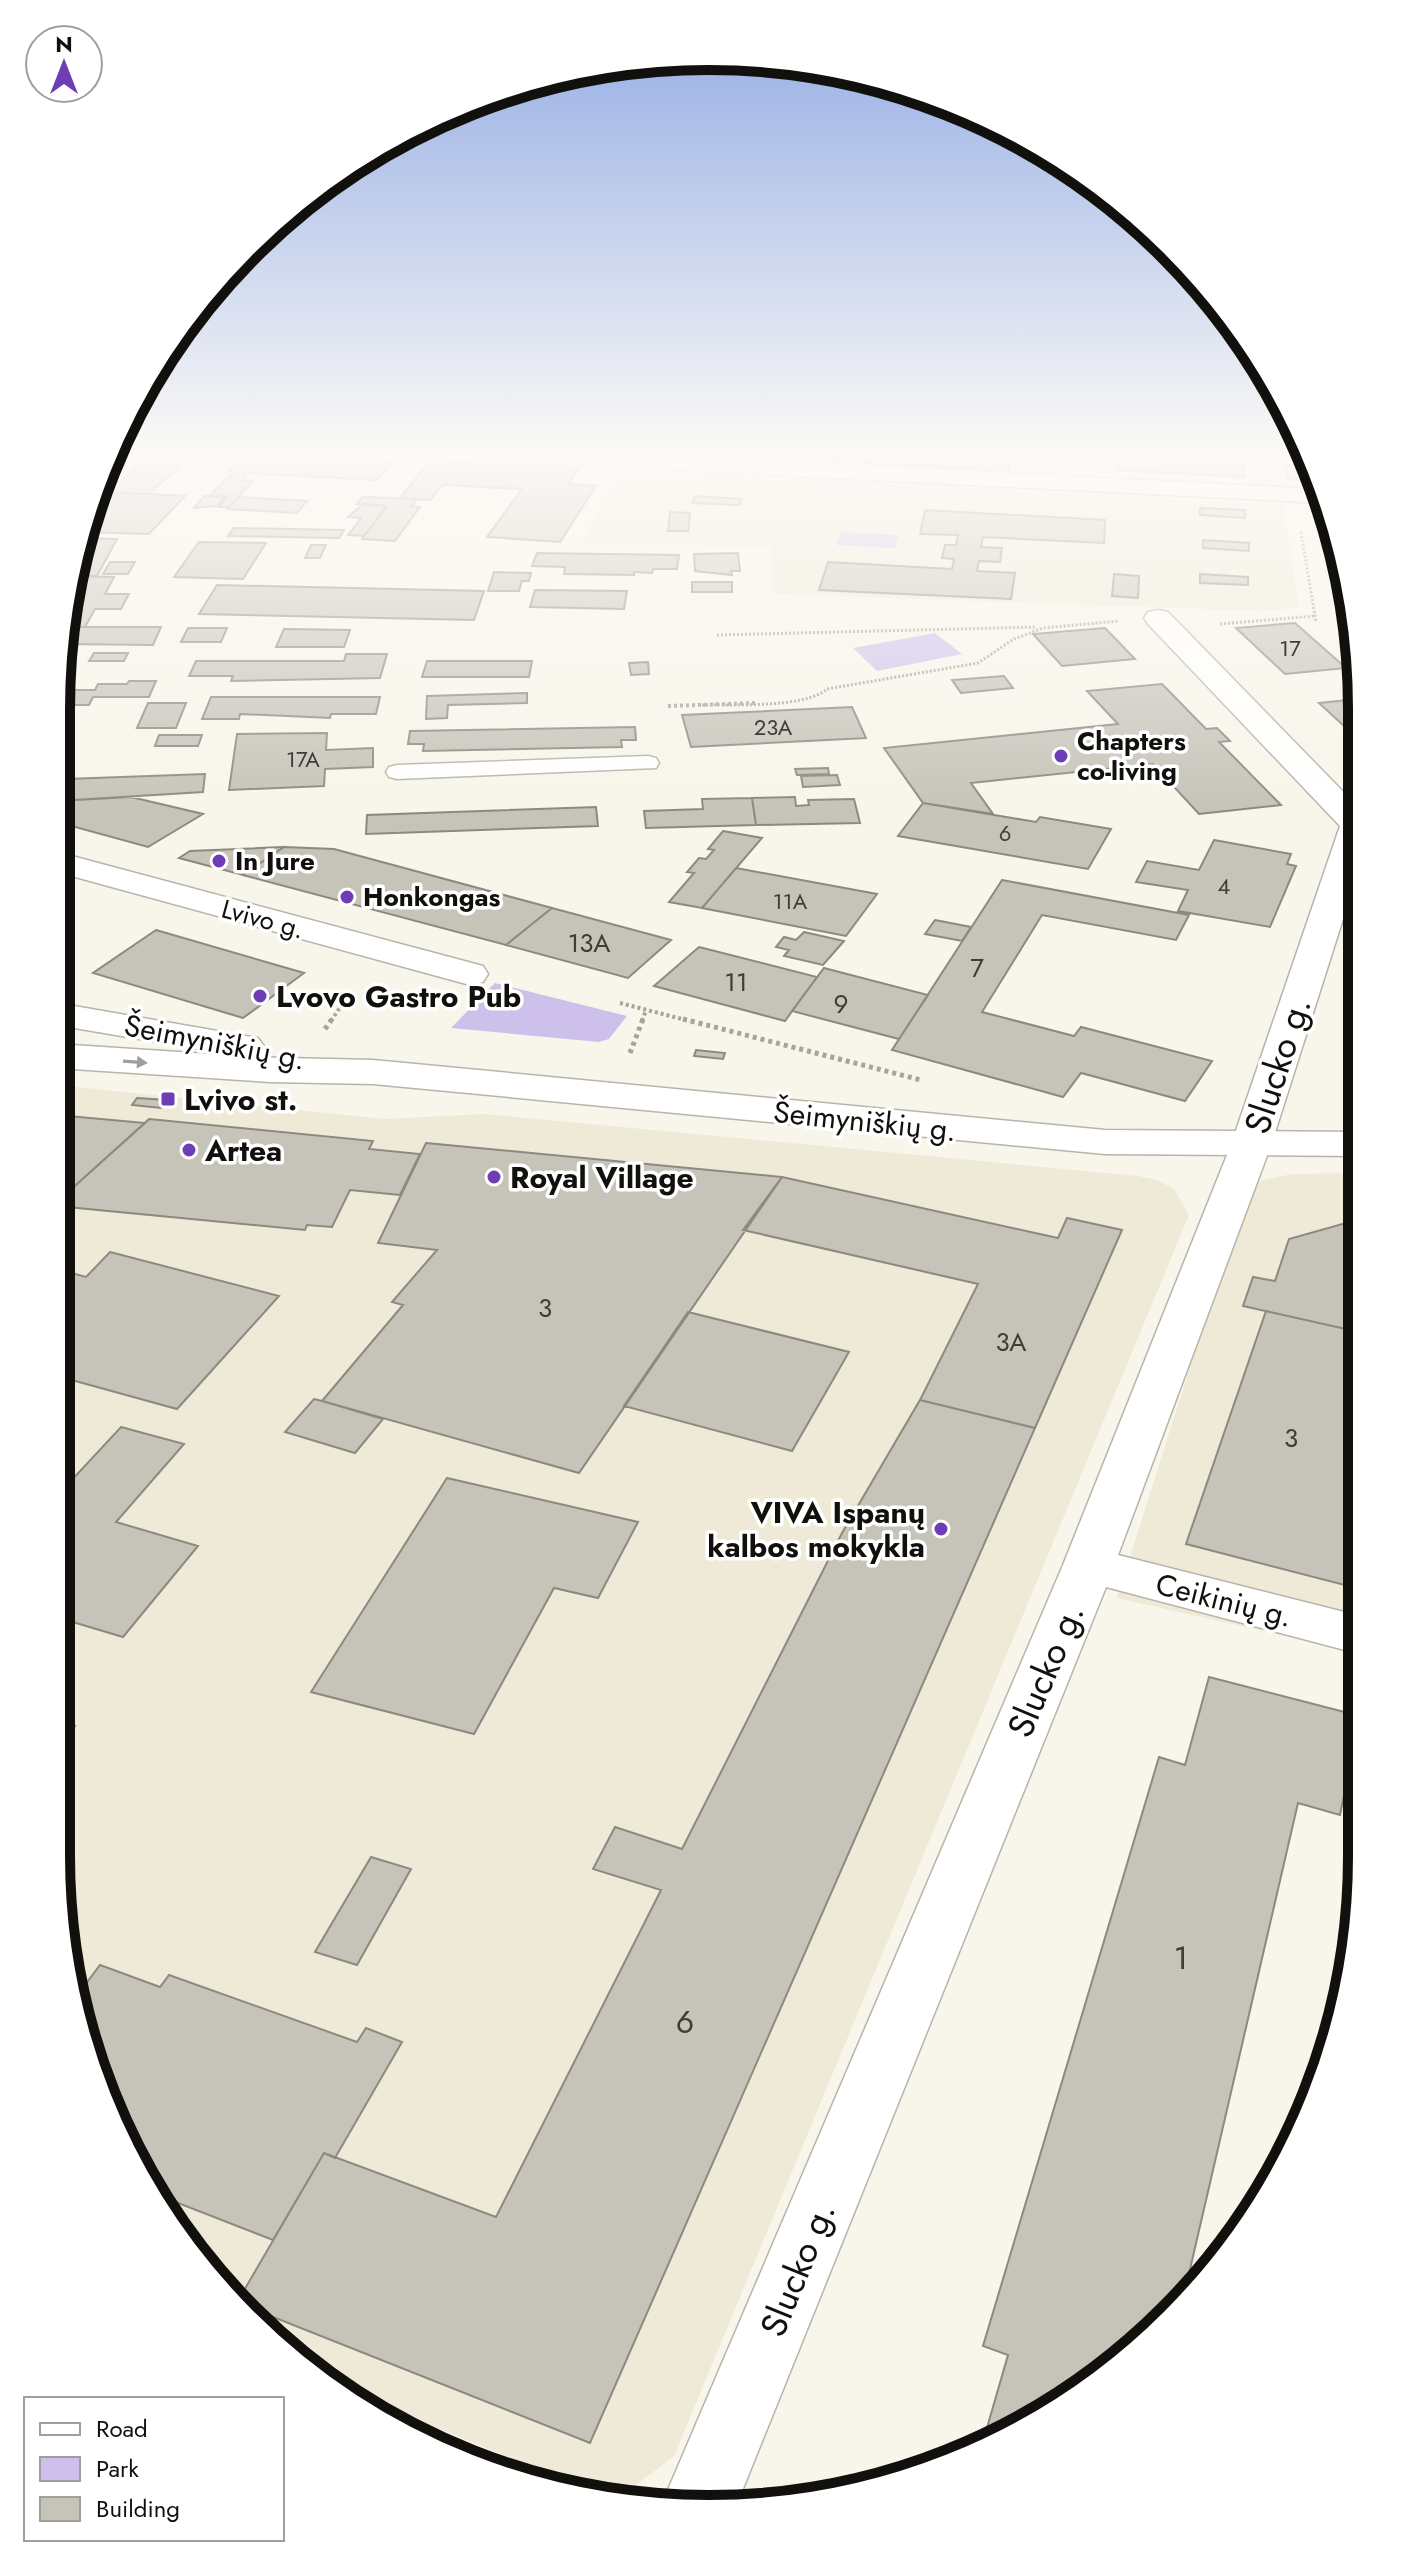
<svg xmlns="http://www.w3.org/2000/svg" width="1418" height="2565" viewBox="0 0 1418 2565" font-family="Jost,sans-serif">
<rect width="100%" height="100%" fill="#f8f5ea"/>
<path fill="#efead8" d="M622,470l661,35 16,103 -38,3 -488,-17 -2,-47 -190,-4z
M57,1085l328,34 99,-5 654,62 19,4 17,9 15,26 -515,1241 -43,33 -51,-3 -250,-102 -139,-130 -100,-188 -35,-210z
M1358,1173l2,480 -243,-55 127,-402 19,-16 30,-6z"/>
<path fill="#cdc1eb" d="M841,532l58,3 -4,13 -59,-3z
M935,633l27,21 -85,17 -24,-23z
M495,983l132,33 -18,23 -10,3 -148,-14z"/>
<path fill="#c6c3b9" stroke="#8c8980" stroke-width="2" d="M154,454h41l-47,40 -43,-1z
M246,454h6l141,8 -16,18 -149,-8z
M772,454h234l4,20 -27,-5 -213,-11z
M1119,454l125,2v21l-127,-7z
M430,461l149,8 -11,15 28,2 -36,56 -73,-5 35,-48 -79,-4 -13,15 -30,-2z
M1285,465l29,1 4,15 -30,-2z
M231,475l15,1 -4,4 11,1 -24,26h-10l9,-11 -18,-1z
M105,493l43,1 37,2 -36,38 -68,-2 12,-28z
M204,496l21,1 -8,9 -23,2z
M695,496l47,3 -3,6 -47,-2z
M238,497l69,4 -10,12 -70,-4z
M362,497l55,2 -6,7 9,1 -25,34 -33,-2 25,-33 -30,-2z
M363,504l24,2 -23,30 -16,-1 13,-17 -13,-1z
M1200,508l45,2v8l-45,-3z
M925,510l180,10 -1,23 -121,-6 -2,10 21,1 -2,14 -21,-1 -2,10 38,2 -4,26 -192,-9 9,-28 124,7 2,-10 -12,-1 3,-13h11l2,-10 -38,-1z
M670,512l20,1 -2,18h-20z
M234,528l110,2 -5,8 -111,-2z
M1333,535l18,68 -13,-1z
M79,538l38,1 -20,37h-25z
M1203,540l46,3v8l-46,-3z
M199,542l67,1 -23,36 -69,-2z
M311,545h15l-6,13h-15z
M537,553l142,2 -2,14h-24l-1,4 -18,-1v3l-70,-1 1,-7 -33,-1z
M738,553l2,18h-9l1,4 -37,-4 -1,-17z
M110,562h25l-7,12h-25z
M494,572l37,1 -2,8h-7l-3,10h-31z
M1114,574l25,2 -1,22 -26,-2z
M1200,574l48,3v8l-48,-2z
M72,576l42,1 -9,17h24l-8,15h-26l-10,18h-21z
M692,582h40v10h-40z
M217,585l267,6 -10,29 -275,-6z
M535,590l92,1 -3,18 -94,-2z
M1295,623l51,45 -61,6 -49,-46z
M64,627h97l-8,18 -92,-1z
M188,628h39l-6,14h-40z
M1105,628l30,31 -73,7 -29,-32z
M284,629l66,1 -6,17h-68z
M94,653h34l-4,8h-35z
M346,654h41l-7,24 -149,3 2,-5h-44l7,-15h148z
M427,661h105l-3,16h-107z
M648,662l1,12 -18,1 -2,-12z
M1004,676l9,12 -52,5 -9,-13z
M129,681h27l-7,16h-56l-4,8h-24l8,-15h22l3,-6h29z
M1162,684l44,45 11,-1 13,13 -11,1 62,63 -82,9 -46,-50 -182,19 22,31 -70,-11 -39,-55 234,-24 -31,-33z
M527,693v10l-79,2 -1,13 -21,1 1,-23z
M211,697h169l-4,17h-45l-1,4 -90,-4 -1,5h-37z
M1357,699v39l-38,-35z
M148,703h38l-10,25h-39z
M852,707l14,31 -175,9 -9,-32z
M635,727l1,13h-15l1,7 -199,4 1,-7h-16l2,-13z
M327,733l-1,17 47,-2v19l-48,2 -1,17 -95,4 8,-56z
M159,735h43l-4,11h-43z
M828,768l1,6 -32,1 -2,-6z
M205,774l-2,18 -146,9v-17l8,-1 1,-4z
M837,775l3,10 -37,2 -2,-11z
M131,797l72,17 -55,33 -91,-25v-21z
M795,797l1,9 13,-1 -1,-5 46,-1 6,24 -104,2 -4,-27z
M752,798l4,27 -110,3 -2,-17 59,-2 -1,-10z
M923,803l113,19 4,-5 71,12 -23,40 -190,-33z
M596,807l2,19 -232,8 1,-19z
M723,831l39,7 -60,70 -33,-6 25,-29 -7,-1 12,-14 7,1 8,-9 -6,-1z
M1214,840l77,14 -4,10 9,2 -26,61 -92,-16 10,-21 -52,-8 11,-21 52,9z
M284,847l50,2 218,59 -46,37 -263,-70z
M284,847l-41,28 -64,-17 11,-7z
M736,868l141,26 -31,42 -144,-28z
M1002,880l187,35 -13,25 -134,-25 -60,97 92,24 7,-9 131,34 -27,40 -104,-28 -18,24 -171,-47z
M552,908l119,32 -43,38 -122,-33z
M935,920l36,7 -9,14 -37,-7z
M156,930l148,43 -61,45 -150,-45z
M804,932l40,9 -21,24 -39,-9 5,-6 -13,-3 8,-10 12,3z
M699,947l118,30 -32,44 -131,-35z
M824,968l104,27 -29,44 -107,-28z
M696,1050l29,3 -2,6 -29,-3z
M137,1098l29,2 -5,8 -29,-3z
M57,1115l88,8 -88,79z
M149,1119l224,22 -4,8 51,5 -20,41 -50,-5 -18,37 -25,-2 -2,5 -248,-24v-4z
M426,1143l356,34 -203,296 -257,-72 81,-96 -11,-3 45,-52 -59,-7z
M782,1177l276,61 9,-20 55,12 -87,198 -115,-28 58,-116 -235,-54z
M1353,1221l5,1 1,110 -116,-26 10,-29 22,4 14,-42z
M110,1252l169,44 -102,113 -120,-33v-107l29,8z
M1266,1311l93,21 1,257 -174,-45z
M688,1312l161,40 -57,99 -168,-45z
M314,1399l8,2 61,18 -28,34 -70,-21z
M920,1400l115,28 -445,1015 -342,-136 -9,-8 85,-146 172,64 165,-327 -68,-21 22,-42 67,22 160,-316z
M121,1427l63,17 -68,78 82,24 -75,91 -67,-20v-120z
M447,1478l191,44 -40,76 -44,-10 -80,146 -163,-42z
M1209,1677l151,39 -20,99 -42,-12 -113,488 -45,56 -158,98 26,-90 -25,-9 176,-589 26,8z
M56,1720l19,6 -19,23z
M371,1857l40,12 -54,96 -42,-13z
M100,1965l60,22 9,-12 188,67 9,-14 36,14 -67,116 -11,-5 -51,87 -113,-44 -69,-130 -13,-79 4,2z"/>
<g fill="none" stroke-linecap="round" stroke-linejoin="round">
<g stroke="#b7b4aa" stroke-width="3">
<path id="service" d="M648,756l8,2 3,5 -3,5 -259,11 -8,-2 -3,-5 3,-5 8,-2z"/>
</g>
<g stroke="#b7b4aa" stroke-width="3">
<path id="minor" d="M486,454h151l683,35 4,14 -826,-42 -8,-2z
M1158,610l10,2 189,194v69l-86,270 -153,410 242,61v38l-254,-67 -370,919 -72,-7 399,-934 168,-420 109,-319 -192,-202 -4,-6 4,-6z
M57,852l426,114 5,8 -5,8 -13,3 -413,-113z"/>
</g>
<g stroke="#b7b4aa" stroke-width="3">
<path id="primary" d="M57,1003l201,35 6,8 -6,8 -11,3 126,3 732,70 253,2v24l-253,-2 -732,-70 -103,-2 -213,-14v-24l182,12 -182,-31z"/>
</g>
<path stroke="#a6a49b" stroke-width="3" stroke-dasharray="2 2" stroke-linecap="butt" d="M203,454l-10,9 23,2 -2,3
M1301,532l15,90
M1220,624l95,-8
M717,635l319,-8
M698,705c32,-1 106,4 129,-16l151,-26 36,-24 29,-11 76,-7"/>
<path stroke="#a6a49b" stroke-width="4" stroke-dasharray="3 3" stroke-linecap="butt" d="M668,706l87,-3
M620,1003l70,18
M331,1021l10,-15
M642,1021l4,-11"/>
<path stroke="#a6a49b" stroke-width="5" stroke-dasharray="4 4" stroke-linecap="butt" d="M683,1019l238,61
M325,1029l7,-10
M630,1053l13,-34"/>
<use href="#service" fill="#fff" fill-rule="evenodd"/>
<use href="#minor" fill="#fff" fill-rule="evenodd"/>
<use href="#primary" fill="#fff" fill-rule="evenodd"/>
</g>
<defs><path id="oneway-solid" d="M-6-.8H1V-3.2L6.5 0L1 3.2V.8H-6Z" transform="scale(2)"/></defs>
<use fill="#a09f9e" href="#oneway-solid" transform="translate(135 1062) rotate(4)"/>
<linearGradient id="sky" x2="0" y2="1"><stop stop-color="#91aae4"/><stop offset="0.56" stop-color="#fcfaf6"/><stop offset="1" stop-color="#fcfaf6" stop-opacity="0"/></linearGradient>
<rect width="1418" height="813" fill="url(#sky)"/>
<g fill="#6d3db5" stroke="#fff" stroke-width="3">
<circle cx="1061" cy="756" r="8"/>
<circle cx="219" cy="861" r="8"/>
<circle cx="347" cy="897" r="8"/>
<circle cx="260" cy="996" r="8"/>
<rect x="160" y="1091" width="16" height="16" rx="4"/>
<circle cx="189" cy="1150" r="8"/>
<circle cx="494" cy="1177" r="8"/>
<circle cx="941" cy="1529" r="8"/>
</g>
<g text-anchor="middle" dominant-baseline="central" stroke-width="7" stroke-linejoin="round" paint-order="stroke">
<g font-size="22" fill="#3e3d37">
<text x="1290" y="648">17</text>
<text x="773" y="727">23A</text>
<text x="303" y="759">17A</text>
<text x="1005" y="833">6</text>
<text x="1224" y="886">4</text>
<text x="790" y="901">11A</text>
</g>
<g font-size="26" font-weight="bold" fill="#11100c" stroke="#fff" text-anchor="start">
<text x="1077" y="741">Chapters<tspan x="1077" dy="30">co-living</tspan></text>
<text x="235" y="861">In Jure</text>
<text x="363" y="897">Honkongas</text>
</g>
<g font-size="26" fill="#11100c" stroke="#fff">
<text transform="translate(263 919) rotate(15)">Lvivo g.</text>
</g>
<g font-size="26" fill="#3e3d37">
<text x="589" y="943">13A</text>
<text x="977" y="968">7</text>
<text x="736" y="982">11</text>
<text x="841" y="1004">9</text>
<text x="545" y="1308">3</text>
<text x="1011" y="1342">3A</text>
<text x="1291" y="1438">3</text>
</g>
<g font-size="30" font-weight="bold" fill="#11100c" stroke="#fff" text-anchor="start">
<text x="276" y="996">Lvovo Gastro Pub</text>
<text x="184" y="1099">Lvivo st.</text>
<text x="205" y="1150">Artea</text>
<text x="510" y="1177">Royal Village</text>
<text x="925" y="1512" text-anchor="end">VIVA Ispanų<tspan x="925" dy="34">kalbos mokykla</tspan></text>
</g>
<g font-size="30" fill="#11100c" stroke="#fff">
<text transform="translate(215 1042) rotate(11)">Šeimyniškių g.</text>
<text transform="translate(865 1121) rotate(6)">Šeimyniškių g.</text>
<text transform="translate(1224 1600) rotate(14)">Ceikinių g.</text>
</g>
<g font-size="32" fill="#3e3d37">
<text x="1181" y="1958">1</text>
<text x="685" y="2022">6</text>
</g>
<g font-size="36" fill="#11100c" stroke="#fff">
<text transform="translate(1277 1065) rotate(-72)">Slucko g.</text>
<text transform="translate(1045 1670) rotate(-67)">Slucko g.</text>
<text transform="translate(797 2269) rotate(-68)">Slucko g.</text>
</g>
</g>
<path d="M0 0H1418V2565H0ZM709 70H709A639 639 0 0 1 1348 709V1856A639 639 0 0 1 709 2495H709A639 639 0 0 1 70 1856V709A639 639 0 0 1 709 70Z" fill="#fff" fill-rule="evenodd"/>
<path fill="none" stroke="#11100c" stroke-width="10" d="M709 70H709A639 639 0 0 1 1348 709V1856A639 639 0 0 1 709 2495H709A639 639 0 0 1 70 1856V709A639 639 0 0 1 709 70Z"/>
<rect x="24" y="2397" width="260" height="144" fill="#ffffff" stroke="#a09f9e" stroke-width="2"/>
<rect x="40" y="2423" width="40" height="12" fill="#ffffff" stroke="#a09f9e" stroke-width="2"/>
<text x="96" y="2437" font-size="24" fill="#11100c">Road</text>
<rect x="40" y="2457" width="40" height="24" fill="#cdc1eb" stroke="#a09f9e" stroke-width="2"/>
<text x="96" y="2477" font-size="24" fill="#11100c">Park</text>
<rect x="40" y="2497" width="40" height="24" fill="#c6c3b9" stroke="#a09f9e" stroke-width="2"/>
<text x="96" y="2517" font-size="24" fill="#11100c">Building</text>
<g transform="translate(64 64)"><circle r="38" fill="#ffffff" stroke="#a09f9e" stroke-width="2"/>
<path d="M0-6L14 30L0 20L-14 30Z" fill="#6d3db5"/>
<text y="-12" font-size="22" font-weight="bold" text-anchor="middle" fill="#11100c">N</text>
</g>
</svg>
